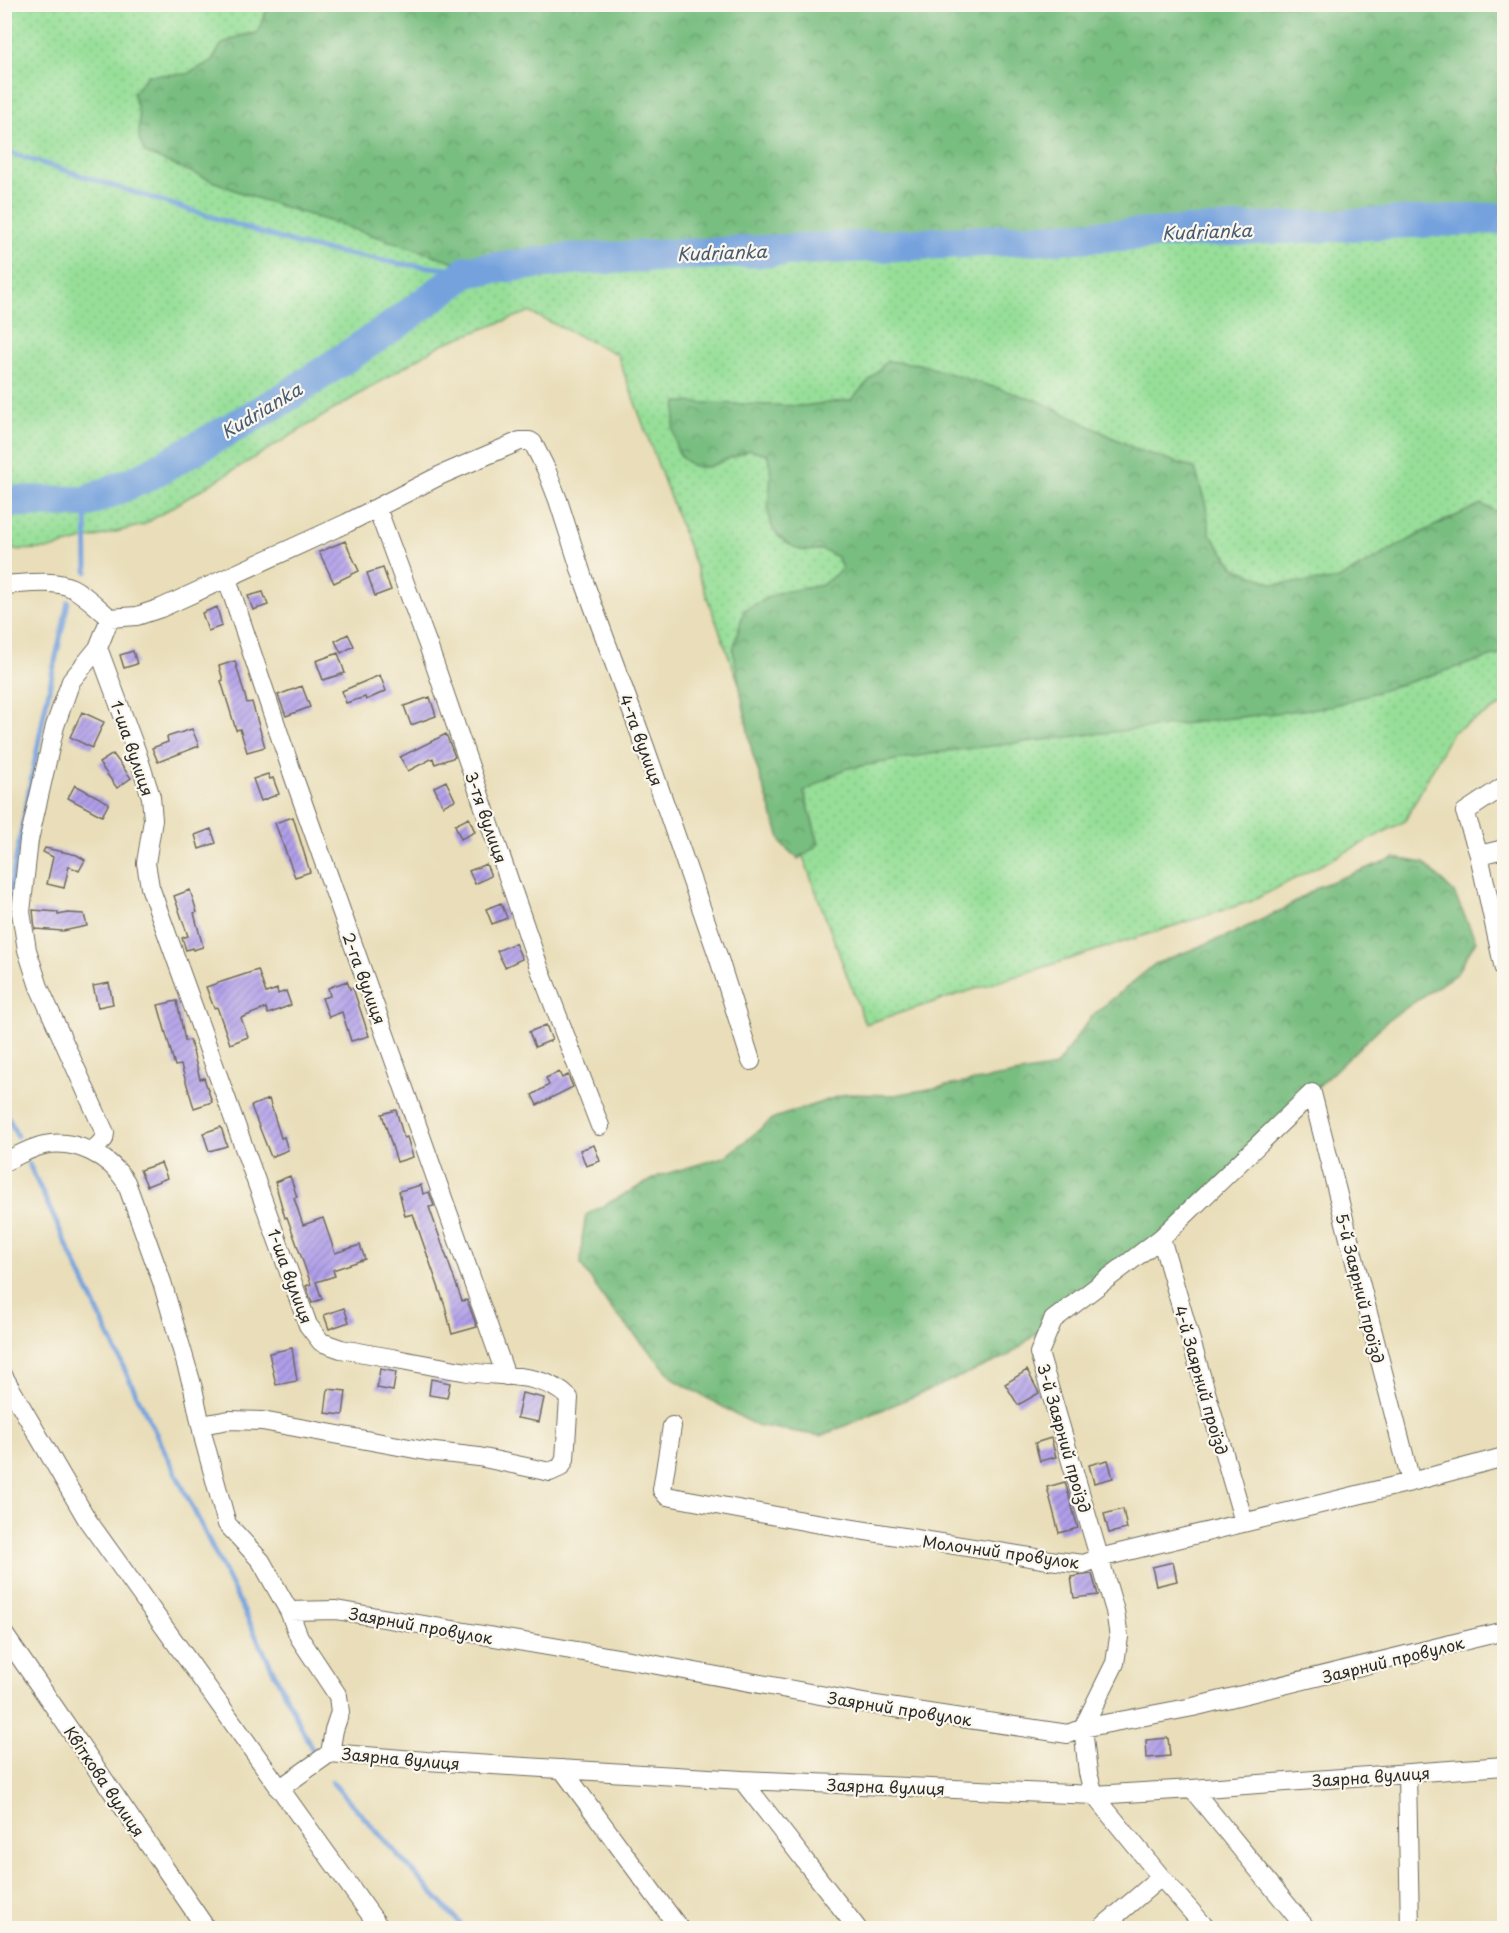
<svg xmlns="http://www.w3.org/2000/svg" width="1509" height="1933" viewBox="0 0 1509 1933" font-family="'Playpen Sans',sans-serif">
<defs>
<pattern id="grass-dots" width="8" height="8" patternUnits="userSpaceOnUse" patternTransform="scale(1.5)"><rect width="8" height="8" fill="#97df99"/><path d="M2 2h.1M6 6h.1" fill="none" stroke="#82c084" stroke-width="1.8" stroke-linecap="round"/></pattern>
<pattern id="forest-crowns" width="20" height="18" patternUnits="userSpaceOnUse" patternTransform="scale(1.5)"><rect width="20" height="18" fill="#79be81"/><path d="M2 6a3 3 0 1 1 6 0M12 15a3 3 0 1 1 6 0" fill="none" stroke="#639b6a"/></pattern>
<pattern id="building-hatch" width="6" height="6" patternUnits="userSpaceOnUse" patternTransform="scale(1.5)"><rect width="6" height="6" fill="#b19fea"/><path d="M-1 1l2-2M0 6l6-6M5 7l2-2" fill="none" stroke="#9082be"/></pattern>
</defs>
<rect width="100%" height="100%" fill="#fbf7ec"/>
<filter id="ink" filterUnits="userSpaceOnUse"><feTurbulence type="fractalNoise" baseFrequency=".0167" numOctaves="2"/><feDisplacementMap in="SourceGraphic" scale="12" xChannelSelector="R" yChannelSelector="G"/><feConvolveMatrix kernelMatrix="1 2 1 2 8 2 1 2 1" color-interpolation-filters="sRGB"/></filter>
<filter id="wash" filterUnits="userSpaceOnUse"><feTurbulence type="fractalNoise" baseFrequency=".008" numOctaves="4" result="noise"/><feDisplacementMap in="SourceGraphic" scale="24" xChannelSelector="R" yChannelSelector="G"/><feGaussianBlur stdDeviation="1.35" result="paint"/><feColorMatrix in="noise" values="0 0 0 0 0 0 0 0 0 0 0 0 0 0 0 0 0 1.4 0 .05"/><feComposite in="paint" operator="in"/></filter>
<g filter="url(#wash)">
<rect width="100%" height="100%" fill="#e9deb9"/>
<path fill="url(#grass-dots)" stroke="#618562" stroke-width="1.5" d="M4,5h1500v699l-52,28 -47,89 -153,80 -387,123 -248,-670 -88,-42 -87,32 -299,181 -94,24 -44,1z"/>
<path fill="url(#forest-crowns)" stroke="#527456" stroke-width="1.5" d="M266,5h1238v207l-764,35 -135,11 -14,-4 -133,9 -214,-69 -99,-41 -6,-14v-24l-6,-22 15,-18 39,-1 25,-13 9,-16 18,-9 18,-3 9,-21z
M887,361l32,3 120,37 99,49 57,18 11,38 4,28 25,34 39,16 63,-4 95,-53 49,-23 23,12v137l-176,54 -380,44 -104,18 -40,23 15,52 -21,15 -16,-15 -30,-92 -19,-102 11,-40 33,-17 45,-8 20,-16 -4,-11c-4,-2 -8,-6 -13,-7 -8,-3 -19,2 -27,-2 -52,-25 -17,-58 -31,-95l-17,-4 -42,17h-14l-12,-9 -5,-9 -4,-19 4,-28 125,4 49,-6z
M1394,858l30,5 30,30 22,48 -20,33 -68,46 -214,203 -166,133 -187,80 -66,-11 -80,-45 -65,-73 -29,-42 1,-26 4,-24 73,-39 68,-20 47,-38 72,-24 49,1 160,-28 36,-50 64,-53 79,-31 50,-24 36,-23z"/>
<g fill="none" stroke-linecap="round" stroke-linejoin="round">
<path stroke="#74a2dd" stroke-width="5" d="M4,151l299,95 98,18 67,7
M86,502l1,70
M4,921l42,-218 22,-101
M4,1108l13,28
M29,1164l103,221 184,372
M332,1782l132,146"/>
<path stroke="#74a2dd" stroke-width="32" d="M4,501l82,1 57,-24 140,-79 110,-73 75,-55 104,-12 33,-1 899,-40"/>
</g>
<g id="blocks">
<path fill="url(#building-hatch)" d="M345,541l14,30 -25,12 -15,-31z
M383,568l8,22 -16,6 -8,-23z
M263,592l5,13 -15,5 -5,-14z
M217,607l5,19 -14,5 -6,-18z
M348,634l6,12 -13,7 -6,-12z
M133,651l4,13 -13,4 -4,-13z
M338,653l7,20 -22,7 -7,-19z
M235,661l12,42 5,-1 13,45 -18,5 -7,-23 -4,1 -15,-49 2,-1 -4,-14z
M380,675l6,16 -20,9 -1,-3 -19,6 -4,-12z
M302,686l8,21 -24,9 -8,-21z
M430,697l6,19 -25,9 -7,-19z
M82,712l22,10 -12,26 -22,-11z
M192,729l7,17 -41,16 -6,-14 16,-6 -1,-5z
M446,734l9,23 -20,7 -2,-6 -25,13 -8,-14z
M113,754l18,24 -14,10 -18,-25z
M268,774l2,5 3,-1 6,16 -18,7 -8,-22z
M446,781l9,19 -12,6 -9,-19z
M75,785l34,18 -7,13 -34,-18z
M293,817l17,55 -15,5 -20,-54z
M469,818l6,14 -14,7 -6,-14z
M211,829l5,14 -17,6 -4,-14z
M45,848l32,7 8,5 -6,11 -10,-5 -5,22 -17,-4 6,-27 -10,-5z
M486,864l5,12 -16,8 -6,-13z
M190,890l7,22 -3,1 9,34 -10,3v-2l-7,2 -4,-12 6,-2 -14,-40z
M501,903l6,15 -15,6 -6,-15z
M33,910l25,2v3l10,-2 16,1 3,12 -24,5 -28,-2z
M515,943l7,16 -17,8 -8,-16z
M258,970l8,23 11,-4 1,5 8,-3 5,14 -23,9 -2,-6 -25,10 7,19 -18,7 -13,-37 -3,1 -8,-21z
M347,981l3,8 3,-1 16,48 -18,5 -9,-29 -13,5 -7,-19 8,-2 -2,-8z
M109,983l4,21 -15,3 -5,-21z
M177,1001l8,40 5,-1 10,39 4,-1 8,24 -18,6 -13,-43 -6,1 -17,-61z
M546,1025l6,15 -17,7 -6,-15z
M559,1072l3,6 6,-3 5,12 -36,18 -5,-10 17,-10 -3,-7z
M269,1099l12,39 3,-1 4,13 -17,7 -20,-51z
M396,1110l8,28 3,-1 6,20 -16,5 -15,-48z
M221,1127l6,19 -18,5 -6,-18z
M594,1145l6,16 -14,5 -6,-16z
M161,1163l6,15 -20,8 -7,-16z
M290,1176l7,21 -3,1 9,27 20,-7 12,35 25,-8 5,14 -32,11 2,6 -19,6 6,17 -10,4 -6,-17 5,-2 -24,-67 -2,1 -10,-36z
M421,1185l2,9 6,-2 5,14 -5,1 33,94 5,-1 10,27 -25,7 -7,-28 -32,-92 -8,2 -6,-25z
M344,1308l5,14 -20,7 -5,-14z
M292,1348l5,33 -21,4 -7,-32z
M380,1369l16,3 -3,19 -16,-3z
M1027,1370l12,23 -21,12 -13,-21z
M431,1379l19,4 -3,15 -18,-3z
M328,1389l18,2 -3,24 -18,-2z
M522,1393l22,5 -5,24 -22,-4z
M1051,1438l5,19 -16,4 -5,-18z
M1108,1460l5,18 -19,5 -5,-18z
M1065,1482l13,46 -19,5 -12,-46z
M1123,1509l4,20 -18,4 -5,-19z
M1173,1562l4,19 -21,5 -4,-19z
M1092,1574l6,21 -24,3 -3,-21z
M1168,1738l2,18 -23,2 -1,-18z"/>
</g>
</g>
<g filter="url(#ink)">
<use href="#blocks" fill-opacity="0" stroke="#6e6a5d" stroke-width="1.5"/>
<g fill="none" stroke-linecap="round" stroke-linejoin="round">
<g stroke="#6e6a5d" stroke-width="20">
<path id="minor" d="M377,508l51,137 111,322 61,159
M227,579l66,196 213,601
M4,585c21,-1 49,-6 68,3 14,7 26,20 38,30l27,-2 24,-8 186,-85 94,-48 79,-34h10l3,2 13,26 12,31 27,84 60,163 73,209 33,105
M110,618l-12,30 39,105 14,44 2,23 -7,43 4,24 158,438 13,17 20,7c42,7 85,16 127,23 33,5 76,0 101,26l-4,61 -4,8 -11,5 -71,-15 -53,-6 -164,-30 -33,-1 -28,5
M1504,786l-39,26 14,43 25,114
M1479,855l25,-6
M92,1152l12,-13 1,-6 -66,-146 -12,-37 -6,-38 8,-72 26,-114 16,-45 27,-33
M4,1162c13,-6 26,-14 40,-17 31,-7 65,11 82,37l36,100 31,106 11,52 23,84 34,37 28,50 10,26 39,59 2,16 -6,18 -4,23
M1161,1238l83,284
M4,1377l84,144 292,407
M672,1426l-10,64 5,6 142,26 240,38 35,4 15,-6 312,-76 93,-25
M289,1611l47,-1 294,50 239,44 199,30 15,-6 110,-21 311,-76
M4,1634l202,294
M562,1769l117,159
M1407,1774l3,154
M742,1780l115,148
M279,1789l51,-36 96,8 316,19 352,15 98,-6 312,-23
M1192,1789l114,139
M1101,1928l60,-51
M1206,1928l-45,-51 -67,-82 -6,-22 -5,-45 32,-65 4,-26 -4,-26 -76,-258 14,-33 108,-82 151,-145 99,389"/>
</g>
<use href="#minor" stroke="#fff" stroke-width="18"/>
</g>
</g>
<g text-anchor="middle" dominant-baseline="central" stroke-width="4.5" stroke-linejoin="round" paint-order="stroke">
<g font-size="16" fill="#2b2b2b" stroke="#fbf7ec">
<text transform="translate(642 740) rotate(70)">4-та вулиця</text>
<text transform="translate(133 748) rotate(71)">1-ша вулиця</text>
<text transform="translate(487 817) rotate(71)">3-тя вулиця</text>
<text transform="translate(365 978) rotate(70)">2-га вулиця</text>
<text transform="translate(291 1276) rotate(70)">1-ша вулиця</text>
<text transform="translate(1361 1288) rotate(76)">5-й Заярний проїзд</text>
<text transform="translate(1202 1380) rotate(74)">4-й Заярний проїзд</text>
<text transform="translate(1065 1438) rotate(74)">3-й Заярний проїзд</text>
<text transform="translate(1001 1551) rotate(8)">Молочний провулок</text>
<text transform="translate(421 1625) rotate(10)">Заярний провулок</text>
<text transform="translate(1393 1659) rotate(-14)">Заярний провулок</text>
<text transform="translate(900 1708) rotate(9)">Заярний провулок</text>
<text transform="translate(401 1758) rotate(5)">Заярна вулиця</text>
<text transform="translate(1371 1776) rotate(-4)">Заярна вулиця</text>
<text transform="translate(105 1781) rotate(56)">Квіткова вулиця</text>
<text transform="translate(886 1786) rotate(2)">Заярна вулиця</text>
</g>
<g font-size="18" font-style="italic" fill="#485b72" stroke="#fbf7ec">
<text transform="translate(1207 231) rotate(-2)">Kudrianka</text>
<text transform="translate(722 252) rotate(-2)">Kudrianka</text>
<text transform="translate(261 410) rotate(-31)">Kudrianka</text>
</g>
</g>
<rect width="1509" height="1933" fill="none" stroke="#fbf7ec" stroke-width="24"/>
</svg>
